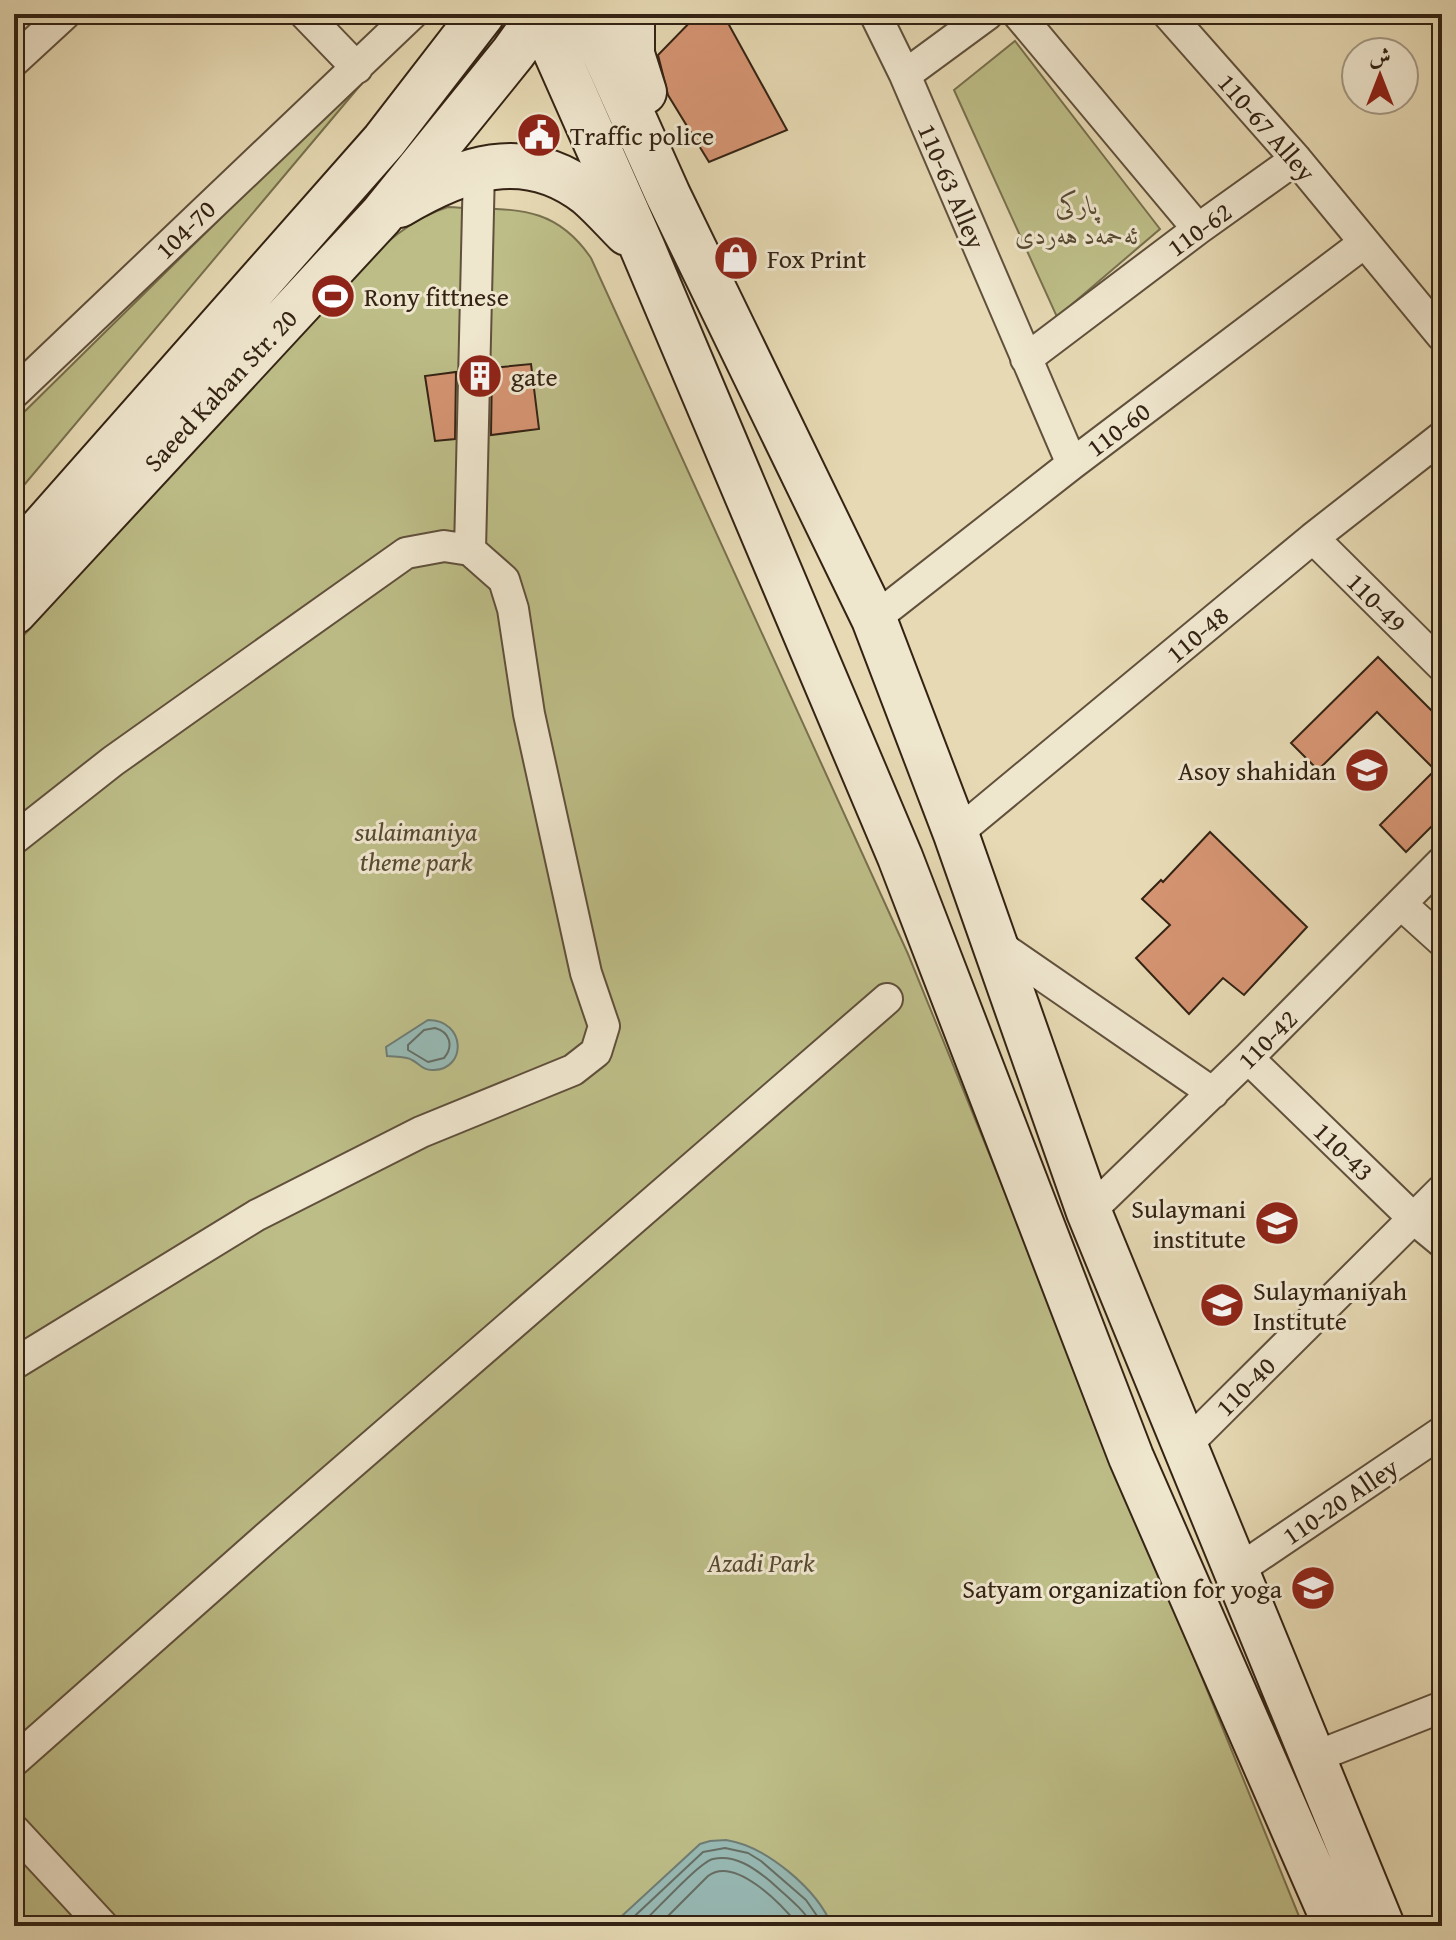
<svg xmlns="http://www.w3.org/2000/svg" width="1456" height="1940" viewBox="0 0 1456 1940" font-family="'Gentium Book Plus',Amiri,serif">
<rect width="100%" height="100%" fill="#e6d9b3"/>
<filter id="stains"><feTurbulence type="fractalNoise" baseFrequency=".0025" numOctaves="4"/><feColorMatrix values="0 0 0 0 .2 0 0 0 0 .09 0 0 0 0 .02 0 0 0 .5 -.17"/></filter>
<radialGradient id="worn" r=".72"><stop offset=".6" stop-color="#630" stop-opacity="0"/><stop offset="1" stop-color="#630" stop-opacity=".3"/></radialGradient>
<path fill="#bdbd87" stroke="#78704e" stroke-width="2" d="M1015,41l145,188 -103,88 -103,-227z
M384,57l-370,440v-75z
M448,207c61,4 104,-6 143,51l317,696 395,972h-1289v-1280l335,-368c29,-28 59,-59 99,-71z"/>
<path fill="#97b9b4" stroke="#6f7d74" stroke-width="2" d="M428,1020c38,0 39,49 6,50 -11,1 -14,-6 -22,-10 -6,-4 -18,-3 -25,-4l-1,-9z
M726,1840c40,6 91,49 106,86h-221l89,-82 10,-3z"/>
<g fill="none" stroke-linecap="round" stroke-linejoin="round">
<path stroke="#666e64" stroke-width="2" d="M435,1028c15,4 19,18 9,30l-16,4 -20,-12v-5l16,-15z
M624,1926l79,-74 22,-4 23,5 13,8 45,39 18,26
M639,1926c15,-13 60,-64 74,-67 22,-5 41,9 57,22 15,14 33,27 43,45
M658,1926l50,-50c27,-21 74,29 91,50"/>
</g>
<path fill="#d59472" stroke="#342314" stroke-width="2" d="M698,14h25l64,116 -78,32 -41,-67 -10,-40z
M531,364l8,65 -48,6 1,-67z
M456,372l-1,67 -20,2 -10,-65z
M1378,657l64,64v95l-36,36 -26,-27 55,-55 -58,-58 -59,58 -27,-27z
M1210,832l97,95 -63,68 -21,-17 -34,36 -53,-56 34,-33 -28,-26 19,-19 2,2z"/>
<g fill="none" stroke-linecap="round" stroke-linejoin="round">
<g stroke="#60503c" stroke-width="34">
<path id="street" d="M305,14l52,54
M875,14l30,61 167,389
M1018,14l180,215
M1168,14l128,145 146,177
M14,61l51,-47
M905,75l83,-61
M1026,359l172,-130 98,-70
M14,393l398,-379
M1313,538l129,128
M470,550l9,-381
M874,619l198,-155 292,-221
M956,834l357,-296 129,-101
M14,839l99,-78 293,-208 38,-7 26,4 34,30 9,29 16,105 57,259 18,53 -8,26 -23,18 -152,62 -164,83 -243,149
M1401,904l41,37
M994,942l219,151
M1248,1058l166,161 28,23
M1089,1212l159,-154 194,-196
M1185,1446l257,-256
M1238,1570l204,-138
M1312,1758l130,-51
M14,1761l253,-224 620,-538
M14,1830l89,96"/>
</g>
<g stroke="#342314" stroke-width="48">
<path id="secondary" d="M539,14l104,235 257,608 231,600 205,469
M587,14l81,181 206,424 82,215 133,378 293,714
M632,14v40l12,38
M399,205c61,-36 125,-61 189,-11 14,12 26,26 39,39
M14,560l370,-419 98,-127
M14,612l367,-396 132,-163 28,-39"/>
</g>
<use href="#street" stroke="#efe6ce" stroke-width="30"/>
<use href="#secondary" stroke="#efe6ce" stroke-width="44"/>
</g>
<defs>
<g id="civic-disc" transform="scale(2.3)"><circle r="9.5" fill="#8f2418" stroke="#efe6ce"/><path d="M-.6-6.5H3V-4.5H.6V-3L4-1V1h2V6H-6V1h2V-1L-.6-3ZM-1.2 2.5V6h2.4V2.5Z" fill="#fff"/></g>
<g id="shop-disc" transform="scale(2.3)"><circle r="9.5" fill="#8f2418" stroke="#efe6ce"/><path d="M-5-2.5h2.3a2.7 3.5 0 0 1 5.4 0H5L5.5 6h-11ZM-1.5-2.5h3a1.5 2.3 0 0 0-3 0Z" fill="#fff"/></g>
<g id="stadium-disc" transform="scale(2.3)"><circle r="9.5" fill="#8f2418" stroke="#efe6ce"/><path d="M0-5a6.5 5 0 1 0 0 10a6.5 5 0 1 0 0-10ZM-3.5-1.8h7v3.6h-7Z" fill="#fff"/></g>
<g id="building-disc" transform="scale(2.3)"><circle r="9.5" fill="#8f2418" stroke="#efe6ce"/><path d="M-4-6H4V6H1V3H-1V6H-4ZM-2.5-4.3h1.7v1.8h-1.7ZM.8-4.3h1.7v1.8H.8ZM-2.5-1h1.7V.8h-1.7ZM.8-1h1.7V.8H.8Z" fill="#fff"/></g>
<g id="school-disc" transform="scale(2.3)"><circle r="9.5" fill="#8f2418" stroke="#efe6ce"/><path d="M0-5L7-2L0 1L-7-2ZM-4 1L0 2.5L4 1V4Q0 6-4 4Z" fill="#fff"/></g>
<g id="university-disc" transform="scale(2.3)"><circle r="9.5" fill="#8f2418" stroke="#efe6ce"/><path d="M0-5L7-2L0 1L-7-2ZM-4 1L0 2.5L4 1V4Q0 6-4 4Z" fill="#fff"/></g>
</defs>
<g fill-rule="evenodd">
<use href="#civic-disc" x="539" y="135"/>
<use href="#shop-disc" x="736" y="258"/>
<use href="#stadium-disc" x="333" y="296"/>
<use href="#building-disc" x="480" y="376"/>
<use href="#school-disc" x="1367" y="770"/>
<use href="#school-disc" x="1277" y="1223"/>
<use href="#university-disc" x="1222" y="1305"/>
<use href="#school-disc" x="1313" y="1588"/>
</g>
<g text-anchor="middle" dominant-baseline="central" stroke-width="6" stroke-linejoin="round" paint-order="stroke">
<g font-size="26" fill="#342314" stroke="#efe6ce">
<text transform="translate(1267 127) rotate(49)">110-67 Alley</text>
<text transform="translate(952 186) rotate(67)">110-63 Alley</text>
<text transform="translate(185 229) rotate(-44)">104-70</text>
<text transform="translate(1199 229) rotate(-36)">110-62</text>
<text transform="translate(220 390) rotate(-47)">Saeed Kaban Str. 20</text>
<text transform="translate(1118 429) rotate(-37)">110-60</text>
<text transform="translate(1377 602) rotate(45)">110-49</text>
<text transform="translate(1197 634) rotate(-40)">110-48</text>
<text transform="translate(1267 1039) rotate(-45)">110-42</text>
<text transform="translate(1344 1151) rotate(44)">110-43</text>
<text transform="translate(1245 1386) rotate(-45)">110-40</text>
<text transform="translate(1340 1501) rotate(-34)">110-20 Alley</text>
</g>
<g font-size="26" fill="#342314" stroke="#efe6ce" text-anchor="start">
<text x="570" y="135">Traffic police</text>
<text x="767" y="258">Fox Print</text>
<text x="364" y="296">Rony fittnese</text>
<text x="511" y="376">gate</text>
<text x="1336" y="770" text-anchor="end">Asoy shahidan</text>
<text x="1246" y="1208" text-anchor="end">Sulaymani<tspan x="1246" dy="30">institute</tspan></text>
<text x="1253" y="1290">Sulaymaniyah<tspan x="1253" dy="30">Institute</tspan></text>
<text x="1282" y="1588" text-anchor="end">Satyam organization for yoga</text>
</g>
<g font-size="26" font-style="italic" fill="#564a31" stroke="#efe6ce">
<text x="1077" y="204">پارکی<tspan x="1077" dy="30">ئەحمەد هەردی</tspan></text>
<text x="416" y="831">sulaimaniya<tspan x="416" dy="30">theme park</tspan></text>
<text x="761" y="1562">Azadi Park</text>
</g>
</g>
<rect width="1456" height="1940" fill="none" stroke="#e6d9b3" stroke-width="48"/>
<rect x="16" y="16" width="1424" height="1908" fill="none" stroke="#342314" stroke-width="4"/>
<rect x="24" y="24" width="1408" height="1892" fill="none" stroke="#342314" stroke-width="2"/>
<g transform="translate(1380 76)"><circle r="38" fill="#efe6ce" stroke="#a49884" stroke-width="2"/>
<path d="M0-6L14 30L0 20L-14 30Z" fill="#8f2418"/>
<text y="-12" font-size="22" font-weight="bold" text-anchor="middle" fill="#342314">ش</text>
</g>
<rect width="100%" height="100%" filter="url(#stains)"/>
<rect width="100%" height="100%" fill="url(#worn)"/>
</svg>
